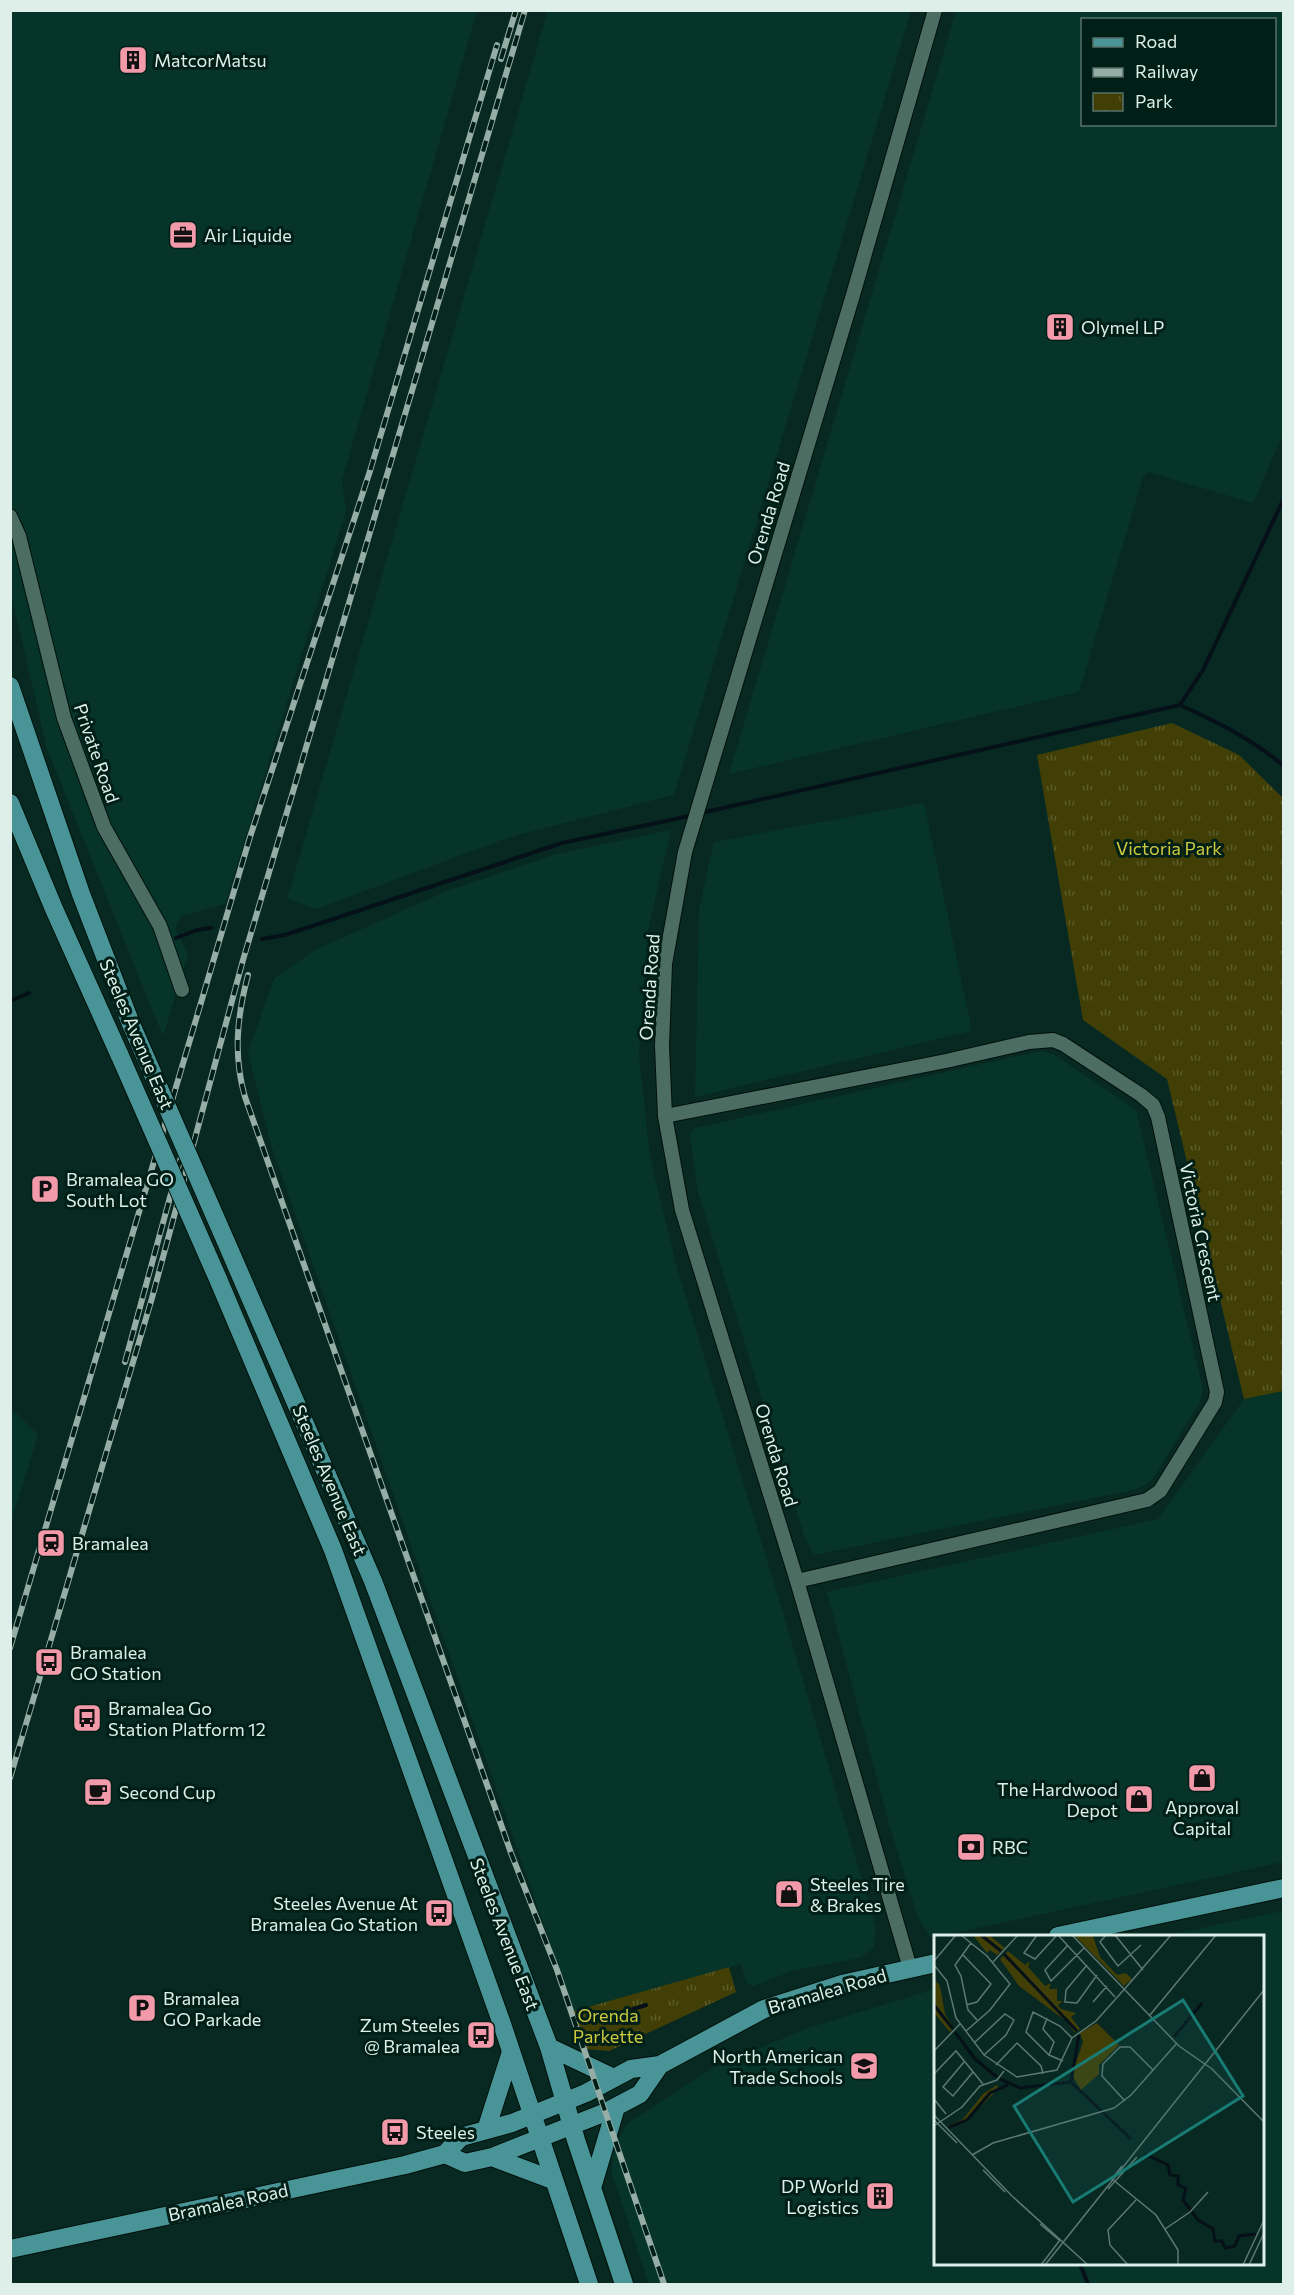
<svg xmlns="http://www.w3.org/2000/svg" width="1294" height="2295" viewBox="0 0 1294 2295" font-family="Commissioner,sans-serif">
<defs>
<pattern id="park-tufts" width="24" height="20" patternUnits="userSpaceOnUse" patternTransform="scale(1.5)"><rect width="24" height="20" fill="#413f06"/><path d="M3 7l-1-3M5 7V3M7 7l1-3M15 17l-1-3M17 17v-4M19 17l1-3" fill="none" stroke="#5c5b2a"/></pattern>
</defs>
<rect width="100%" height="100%" fill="#082921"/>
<path fill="#063429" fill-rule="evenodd" d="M548,10l363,1 -237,784 -164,42 -194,72 -29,-10z
M10,11h467l-135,469 4,31 -121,393 -44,12 -6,13 13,25 -25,82 -116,-287 -36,-156z
M956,11h327v423l-30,69 -105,-31 -5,5 -64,215 -350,82zM1082,20h192v104h-192z
M924,803l48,228 -277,66 4,-188 15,-67z
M671,830l-23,101 -9,123 11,103 27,111 99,321 100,338 -2,20 -14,11 -65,12 -42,16 -6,-3 -6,-19 -167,47 -303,-866 -23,-93 26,-73 41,-29 132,-59 110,-37z
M1041,1051l14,4 81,55 65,271 2,10 -3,11 -46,75 -7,7 -10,5 -323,66 -10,-20 -106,-343 -8,-55 2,-5 3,-4z
M1283,1391v471l-352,76 -13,-20 -29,-94 -62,-232 331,-73 86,-120z
M11,1411l5,2 22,22 -27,87z
M1283,1911v373h-634l-37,-110v-16l6,-19 10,-16 83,-54 97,-41 127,-39 1,275h326v-328h-99z"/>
<path fill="url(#park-tufts)" d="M1172,723l67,32 44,43v593l-39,8 -77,-320 -84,-59 -46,-265z
M729,1967l7,25 -127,59 -23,-2 -12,-38z"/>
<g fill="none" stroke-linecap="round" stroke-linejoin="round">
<path stroke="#051018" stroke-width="4" d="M1180,705l23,-35 81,-172
M701,813l479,-108c37,17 72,34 104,61
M176,938l21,-8 14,-2
M262,939l23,-4 277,-92 132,-28
M10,1001l19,-8
M598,2020l48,-15
M1080,2264l8,20"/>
<g stroke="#00110b" stroke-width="16">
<path id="minor" d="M10,516l9,20 45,182 40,109 56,99 22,64
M665,1116l281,-55 83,-19 24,-2 10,4 78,51 12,10 5,12 59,275 -2,10 -55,89 -13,9 -350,81
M910,1968l-113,-387 -115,-371 -17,-94 -3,-70 3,-82 20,-112 168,-557 82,-285"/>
</g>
<g stroke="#00110b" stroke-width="20">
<path id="major" d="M10,686l71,208 50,130
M10,803l44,106 66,147
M230,1251l143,330 176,466 27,93 48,144
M218,1279l115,271 169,474 87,260
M1058,1936l226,-48
M549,2047l65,31
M486,2130l25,-78
M445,2154l20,9 27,-6 114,-45 34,-18 20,-29
M492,2157l61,23
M592,2188l24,-81
M10,2249l395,-84 40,-11 16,-17 51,-14 74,-30 45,-24 29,-4 104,-56 78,-25 94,-21"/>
</g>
<use href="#minor" stroke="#4c6d62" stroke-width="14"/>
<use href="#major" stroke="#499497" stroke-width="18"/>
<g stroke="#96ada6" stroke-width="6">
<path id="rail" d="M501,59l15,-49
M248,975c-11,42 -15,80 -3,122l266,756 46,117 107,314
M125,1362l56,-205
M10,1648l240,-811 120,-366 127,-426
M10,1778l142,-480 91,-338 282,-950"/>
</g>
<use href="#rail" stroke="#001f17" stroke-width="4" stroke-dasharray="11" stroke-linecap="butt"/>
<g stroke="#00110b" stroke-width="20" stroke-linecap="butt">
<path id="major-bridge" d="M131,1024l99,227
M120,1056l98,223"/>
</g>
<use href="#major-bridge" stroke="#499497" stroke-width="18"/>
</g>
<defs>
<g id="building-square" transform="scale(1.5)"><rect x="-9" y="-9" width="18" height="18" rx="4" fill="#f39aaa" stroke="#001f17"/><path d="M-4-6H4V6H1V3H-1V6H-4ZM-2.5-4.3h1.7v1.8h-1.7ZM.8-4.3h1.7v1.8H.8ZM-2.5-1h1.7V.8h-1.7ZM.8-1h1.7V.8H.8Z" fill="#111"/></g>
<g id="office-square" transform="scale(1.5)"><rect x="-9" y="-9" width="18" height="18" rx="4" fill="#f39aaa" stroke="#001f17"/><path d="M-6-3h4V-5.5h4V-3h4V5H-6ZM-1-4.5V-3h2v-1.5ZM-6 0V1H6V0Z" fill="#111"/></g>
<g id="parking-square" transform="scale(1.5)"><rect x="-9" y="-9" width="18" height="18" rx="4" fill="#f39aaa" stroke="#001f17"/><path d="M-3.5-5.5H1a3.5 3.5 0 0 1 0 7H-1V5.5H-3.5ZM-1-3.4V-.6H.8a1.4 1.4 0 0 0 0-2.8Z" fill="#111"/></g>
<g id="station-square" transform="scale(1.5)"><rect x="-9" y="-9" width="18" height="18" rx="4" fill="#f39aaa" stroke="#001f17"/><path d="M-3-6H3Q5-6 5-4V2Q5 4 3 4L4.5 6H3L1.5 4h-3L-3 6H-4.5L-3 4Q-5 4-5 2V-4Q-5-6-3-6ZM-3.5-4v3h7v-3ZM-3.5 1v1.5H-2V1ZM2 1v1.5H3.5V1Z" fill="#111"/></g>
<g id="bus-square" transform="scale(1.5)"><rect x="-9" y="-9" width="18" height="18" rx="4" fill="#f39aaa" stroke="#001f17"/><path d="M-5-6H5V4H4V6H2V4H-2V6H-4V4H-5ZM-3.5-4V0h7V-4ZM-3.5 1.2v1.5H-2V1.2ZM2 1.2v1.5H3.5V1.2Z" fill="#111"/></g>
<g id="shop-square" transform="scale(1.5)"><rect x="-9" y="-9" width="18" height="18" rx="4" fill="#f39aaa" stroke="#001f17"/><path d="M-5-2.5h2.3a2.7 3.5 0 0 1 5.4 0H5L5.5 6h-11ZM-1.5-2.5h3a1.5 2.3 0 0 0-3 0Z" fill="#111"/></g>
<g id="cafe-square" transform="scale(1.5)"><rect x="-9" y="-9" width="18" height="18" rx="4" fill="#f39aaa" stroke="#001f17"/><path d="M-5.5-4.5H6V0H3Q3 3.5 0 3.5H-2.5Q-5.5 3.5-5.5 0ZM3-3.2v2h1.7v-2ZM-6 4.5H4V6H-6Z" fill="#111"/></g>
<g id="bank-square" transform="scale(1.5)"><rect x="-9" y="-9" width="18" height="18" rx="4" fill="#f39aaa" stroke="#001f17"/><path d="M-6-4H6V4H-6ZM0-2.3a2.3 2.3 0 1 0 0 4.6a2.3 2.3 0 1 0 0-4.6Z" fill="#111"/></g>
<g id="university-square" transform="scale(1.5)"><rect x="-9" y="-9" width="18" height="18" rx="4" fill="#f39aaa" stroke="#001f17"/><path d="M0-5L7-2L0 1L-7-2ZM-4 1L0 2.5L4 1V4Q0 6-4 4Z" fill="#111"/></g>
</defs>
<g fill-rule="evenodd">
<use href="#building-square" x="133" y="60"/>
<use href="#office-square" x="183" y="235"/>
<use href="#building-square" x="1060" y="327"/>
<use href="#parking-square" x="45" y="1189"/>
<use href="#station-square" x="51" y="1543"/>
<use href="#bus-square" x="49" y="1662"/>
<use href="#bus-square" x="87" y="1718"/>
<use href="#shop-square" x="1202" y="1778"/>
<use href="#cafe-square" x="98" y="1792"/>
<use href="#shop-square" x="1139" y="1799"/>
<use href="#bank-square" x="971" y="1847"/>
<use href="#shop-square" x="789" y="1894"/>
<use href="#bus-square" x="439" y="1913"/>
<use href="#parking-square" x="142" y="2008"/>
<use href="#bus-square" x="481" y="2035"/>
<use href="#university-square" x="864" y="2066"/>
<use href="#bus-square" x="395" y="2132"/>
<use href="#building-square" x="880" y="2196"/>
</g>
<g text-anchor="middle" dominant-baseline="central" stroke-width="6" stroke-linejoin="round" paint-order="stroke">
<g font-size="18" fill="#ddefe8" stroke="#001f17" text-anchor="start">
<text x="154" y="60">MatcorMatsu</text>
<text x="204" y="235">Air Liquide</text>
<text x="1081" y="327">Olymel LP</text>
<text x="66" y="1179">Bramalea GO<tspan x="66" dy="21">South Lot</tspan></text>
<text x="72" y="1543">Bramalea</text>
<text x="70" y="1652">Bramalea<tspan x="70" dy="21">GO Station</tspan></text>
<text x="108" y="1708">Bramalea Go<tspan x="108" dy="21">Station Platform 12</tspan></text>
<text x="1118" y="1789" text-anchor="end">The Hardwood<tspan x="1118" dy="21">Depot</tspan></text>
<text x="119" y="1792">Second Cup</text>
<text x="1202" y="1807" text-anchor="middle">Approval<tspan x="1202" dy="21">Capital</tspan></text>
<text x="992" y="1847">RBC</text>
<text x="810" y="1884">Steeles Tire<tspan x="810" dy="21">&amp; Brakes</tspan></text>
<text x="418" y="1903" text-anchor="end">Steeles Avenue At<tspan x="418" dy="21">Bramalea Go Station</tspan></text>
<text x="163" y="1998">Bramalea<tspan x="163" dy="21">GO Parkade</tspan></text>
<text x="460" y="2025" text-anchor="end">Zum Steeles<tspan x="460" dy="21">@ Bramalea</tspan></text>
<text x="843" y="2056" text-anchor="end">North American<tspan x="843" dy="21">Trade Schools</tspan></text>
<text x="416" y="2132">Steeles</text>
<text x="859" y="2186" text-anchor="end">DP World<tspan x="859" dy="21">Logistics</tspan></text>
</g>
<g font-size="18" fill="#ddefe8" stroke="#001f17">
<text transform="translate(768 513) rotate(-73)">Orenda Road</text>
<text transform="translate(97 753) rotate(71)">Private Road</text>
<text transform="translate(649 987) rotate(-86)">Orenda Road</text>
<text transform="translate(137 1034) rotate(67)">Steeles Avenue East</text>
<text transform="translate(1201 1232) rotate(78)">Victoria Crescent</text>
<text transform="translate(777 1455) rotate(73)">Orenda Road</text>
<text transform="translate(330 1480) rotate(67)">Steeles Avenue East</text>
<text transform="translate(505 1934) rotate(69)">Steeles Avenue East</text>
<text transform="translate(827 1991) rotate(-16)">Bramalea Road</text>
<text transform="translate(228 2202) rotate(-12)">Bramalea Road</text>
</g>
<g font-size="18" fill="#cfc940" stroke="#001f17">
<text x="1169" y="848">Victoria Park</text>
<text x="608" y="2015">Orenda<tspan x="608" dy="21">Parkette</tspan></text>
</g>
</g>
<g transform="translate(934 1935)">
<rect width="330" height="330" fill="#082921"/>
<path d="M39,0h16l16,13 -8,7 -7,-5 -3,3zM140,0l19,1 7,21 17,18 9,-2 6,6 -8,7zM74,16l17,14 5,-4 -2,6 17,19 6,-3 -2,6h8v12h6l-5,4 3,4 15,4 -5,4 9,12 -5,4 -9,-12 -47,-35 -19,-27zM0,44l6,7 5,28 9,14 -4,4 -16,-19zM163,88l22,22 -20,20v9l-18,16 -9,-15 11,-33 -3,-9zM63,150l1,4 -34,34 -17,3 16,-7 20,-25z" fill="#413f06"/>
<path fill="none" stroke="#051018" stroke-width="3" d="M47,0l20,16M70,19l73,77M0,70l19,24M21,97l20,27 22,18M145,100l-8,47 60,57M240,102l28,-34M66,144l20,9 51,-6M15,192l18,-7 23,-27 18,-8M211,219l23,11 2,10 8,1v9l8,3 -3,12 15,20 15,9 2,12h7l3,7 10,-2 4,-10 17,-2"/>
<path fill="none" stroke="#5d7871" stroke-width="1.5" d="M27,0l26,21 23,28 -20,26 -24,21M103,0l-13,18 11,6 22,-24M124,0l57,62M138,0l107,111 33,23 52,53M172,0l-6,7 18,24 23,-21M181,0l28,35M37,8l-16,22 6,11 7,34 9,10M134,10l-23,25 6,11 33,-33M29,20l28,29 -14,18 -11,3M0,26l22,-26M59,27l25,-27M0,30l13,16 9,37 28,37 33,22 40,-7 15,-32 24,-17 33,-37M153,30l-21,25 -1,12 12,1 20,-28M195,49l42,-49M159,67l14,-16M216,80l66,-80M113,83l-4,11 11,13 -5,13M41,107l30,-28 9,6 -8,15 -22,20M0,116l26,-27M129,126l-14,-6 -23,-23 7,-20 27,14 12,12M30,127l-21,25 10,9 20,-24M62,130l21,-22 24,23 2,8M0,139l22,-23 27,33M0,164l12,15M191,166l-23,-25 1,-12 17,-17h10l23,23M0,180l78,81 76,69M0,185l23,23M0,191l28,-19 18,-21 17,-6 7,-9M38,220l21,-12 121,-35 17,-13 46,-52M188,231l-10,13 44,36 22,35v15M49,235l22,22M174,254l29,-32M106,289l19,16M231,294l25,-17 18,-20M107,330l19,-25M111,330l219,-275M194,330l-18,-20 -2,-15 28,-30M309,330l21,-45M315,330l15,-32"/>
<path fill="#197c74" fill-opacity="0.15" stroke="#197c74" stroke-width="3" d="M249,65l60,96 -170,106 -59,-96z"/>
<rect width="330" height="330" fill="none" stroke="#ddefe8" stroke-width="3"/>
</g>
<rect width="1294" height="2295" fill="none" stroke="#ddefe8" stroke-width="24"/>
<rect x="1081" y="18" width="195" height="108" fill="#001f17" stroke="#58726b" stroke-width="1.5"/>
<rect x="1093" y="38" width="30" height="9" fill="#499497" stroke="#58726b" stroke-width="1.5"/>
<text x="1135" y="48" font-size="18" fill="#ddefe8">Road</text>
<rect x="1093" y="68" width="30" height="9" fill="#96ada6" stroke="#58726b" stroke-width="1.5"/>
<text x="1135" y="78" font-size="18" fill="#ddefe8">Railway</text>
<rect x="1093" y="93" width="30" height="18" fill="url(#park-tufts)" stroke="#58726b" stroke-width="1.5"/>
<text x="1135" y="108" font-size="18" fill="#ddefe8">Park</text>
</svg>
